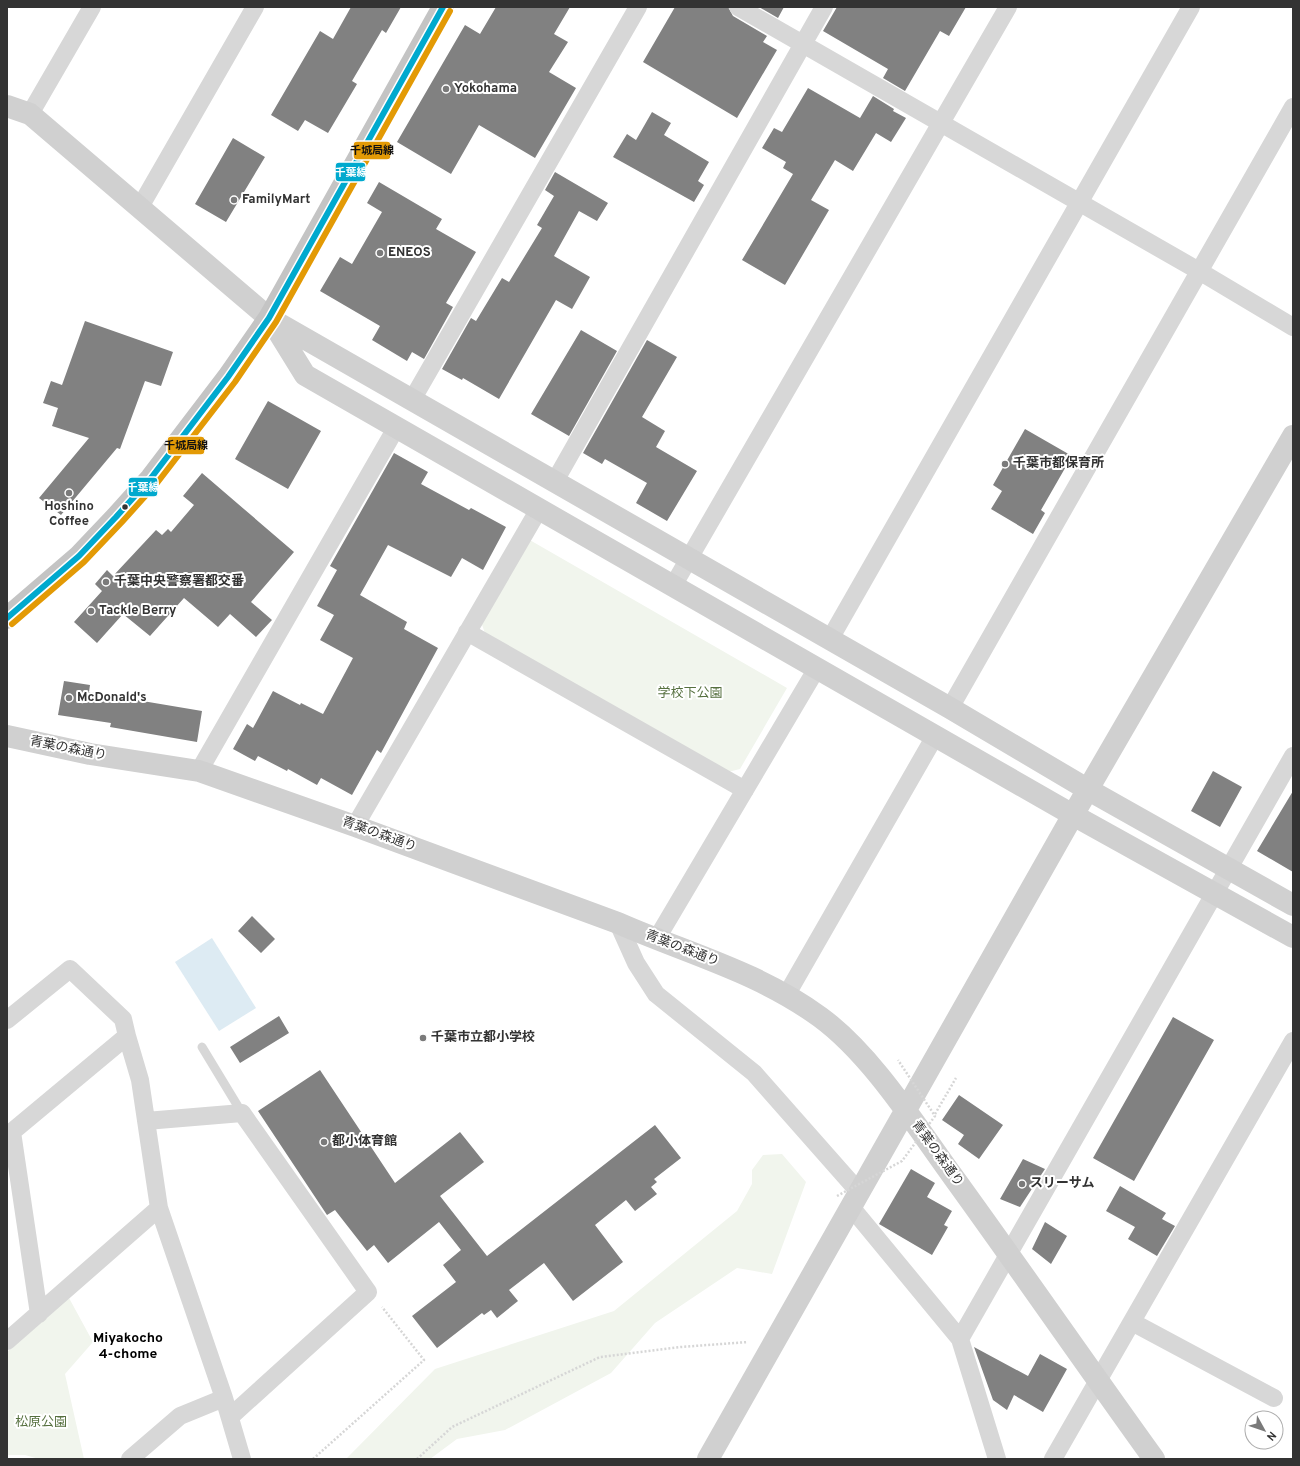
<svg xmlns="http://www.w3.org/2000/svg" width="1300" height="1466" viewBox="0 0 1300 1466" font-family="Overpass,'Noto Sans JP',sans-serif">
<rect width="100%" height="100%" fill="#fff"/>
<path fill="#f1f5ed" d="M528,539l259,149 -47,81 -20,5 -233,-135 -7,-20z
M782,1154l24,28 -34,92 -35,-6 -82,55 -44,50 -106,57 -48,9 -27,20h-84l89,-90 179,-58 123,-100 15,-27v-14l11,-15z
M69,1298l24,44 -28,32 19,85h-45l-14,-4h-18v-103z"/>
<path fill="#ddebf3" d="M212,938l44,70 -37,23 -44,-69z"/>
<path fill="#818181" d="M351,7h50l-15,26 -4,-3 -30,51 5,3 -29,49 -23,-13 -7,11 -27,-16 49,-84 13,8z
M496,7h74l-16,27 14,8 -19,30 27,16 -41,70 -56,-33 -28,49 -54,-32 68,-117 15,9z
M675,7h53l5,9 34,20 -4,6 14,8 -40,68 -94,-56z
M759,7h25l-6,11z
M837,7h129l-17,29 -9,-5 -35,60 -22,-13 5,-9 -65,-38z
M808,88l52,30 13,-22 21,13 -1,2 13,7 -15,24 -15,-9 -23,38 -18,-11 -24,40 18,10 -44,75 -43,-25 51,-86 -10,-6 3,-6 -24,-14 12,-20 8,4z
M652,112l19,11 -7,12 45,27 -11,19 6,4 -10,17 -81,-45 14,-23 9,6z
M233,138l32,19 -39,65 -31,-18z
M555,172l53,31 -11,18 -18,-10 -25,45 36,21 -18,32 -16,-9 -57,99 -36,-21 -1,2 -20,-11 29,-51 5,3 26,-43 7,4 33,-54 -5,-3 17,-29 -9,-6z
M379,182l63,37 -6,10 40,23 -30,51 7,4 -29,52 -12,-7 -5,9 -35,-21 8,-14 -60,-35 20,-34 12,7 30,-52 -15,-9z
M85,321l88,31 -12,34 -16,-5 -25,68 -3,-1 -56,67 -22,-17 50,-60 -37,-12 6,-18 -15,-5 8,-22 11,4z
M581,330l36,21 -48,85 -38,-22z
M647,340l30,17 -35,60 23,14 -9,16 41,24 -30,50 -31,-18 11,-20 -42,-24 -3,5 -19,-11z
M268,401l53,30 -33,58 -53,-30z
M1025,429l47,27 -31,54 4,3 -12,21 -42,-25 11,-18 -9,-6z
M394,453l34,19 -7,12 48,26 2,-2 35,19 -23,43 -21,-12 -11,19 -63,-32 -28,50 47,27 -3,7 34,19 -57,105 -4,-3 -25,45 -31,-17 -4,7 -29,-16 -1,2 -29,-15 -3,5 -22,-12 14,-25 6,4 20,-37 27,14 1,-2 22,11 30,-56 -33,-18 14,-25 -17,-9 20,-36 -7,-4z
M202,473l92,79 -43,50 21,18 -16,17 -26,-23 -12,13 -34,-29 -34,38 -27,-22 -26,29 -23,-21 28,-31 -7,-7 12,-14 6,6 43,-46 6,5 6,-6 3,3 23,-27 -11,-9z
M64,681l26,4 -1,7 113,19 -5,31 -87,-15 1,-4 -53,-8z
M1213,771l29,16 -22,40 -29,-16z
M1293,791v81l-36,-21z
M252,916l23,23 -14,14 -23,-22z
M279,1016l10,17 -49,30 -10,-16z
M1173,1017l41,23 -80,141 -41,-23z
M320,1070l75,113 65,-51 24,30 -44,34 47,60 168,-131 26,33 -27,21 3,3 -6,5 6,7 -22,17 -9,-11 -31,25 28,37 -50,39 -29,-38 -35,27 9,11 -21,17 -6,-8 -7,5 -2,-2 -45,35 -25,-32 44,-34 -13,-17 18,-15 -22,-28 -51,41 -14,-18 -7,6 -32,-41 -8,5 -69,-104z
M959,1095l44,30 -24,34 -21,-15 6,-9 -22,-15z
M1023,1159l22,10 -25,38 -20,-8z
M911,1169l24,14 -8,14 25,14 -8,14 4,2 -16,28 -53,-31z
M1120,1186l46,27 -4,6 13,7 -18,30 -29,-17 7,-12 -29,-16z
M1045,1222l22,14 -16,28 -19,-15z
M974,1347l54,29 12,-22 27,15 -24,43 -29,-17 -7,15 -14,-10z"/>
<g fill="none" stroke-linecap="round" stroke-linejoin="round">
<path stroke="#d6d6d6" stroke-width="2.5" stroke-dasharray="2 2" stroke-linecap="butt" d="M935,1114l21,-36
M313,1459l111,-99 -42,-53
M417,1459l35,-32 148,-70 81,-10 67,-5"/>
<path stroke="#d7d7d7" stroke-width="9" d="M202,1047l40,66"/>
<path stroke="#d7d7d7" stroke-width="18" d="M738,7l461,264 94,56
M30,114l62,-107
M140,207l115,-200
M412,400l226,-393
M555,481l269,-474
M673,586l335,-579
M467,632l278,158
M830,639l361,-632
M950,708l343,-601
M199,771l197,-343
M355,826l184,-317
M618,923l18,40 20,31 98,79 105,119
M656,940l161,-272
M787,994l148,-258
M7,1020l63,-51 53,50 4,17 13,44 19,128 65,190 18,61
M146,1121l96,-8 126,179 -138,125
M12,1132l27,182
M7,1136l120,-100
M851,1207l109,132 37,120
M1132,1322l142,76
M960,1339l333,-583
M7,1341l152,-133
M130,1459l50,-43 44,-18
M1053,1459l240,-418"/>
<path stroke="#d0d0d0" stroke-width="22" d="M7,106l23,8 239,204 681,390 137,81 206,116
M271,320l34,55 768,440 220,122
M7,736l83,18 109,17 156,55 263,97c68,30 141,49 202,94 52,38 96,109 134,161 68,94 133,188 200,281
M708,1459l365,-644 220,-379"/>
<path stroke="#c4c4c4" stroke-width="22" d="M7,618l72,-62 37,-39 35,-39 77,-101 41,-59 174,-311"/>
<path stroke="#d6d6d6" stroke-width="2.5" stroke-dasharray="2 2" stroke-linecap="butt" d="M837,1196l65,-35 33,-45 -37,-56"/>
<g stroke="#fff" stroke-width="9">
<path id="bus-1" d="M7,618l72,-62 37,-39 35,-39 77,-101 41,-59 174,-311"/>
</g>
<g stroke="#fff" stroke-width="9">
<path id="bus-2" d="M12,624l72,-62 38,-40 35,-39 78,-101 41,-60 174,-311"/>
</g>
<use href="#bus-1" stroke="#00a9ce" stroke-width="6"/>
<use href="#bus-2" stroke="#e39a05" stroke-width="6"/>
</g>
<g fill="#7a7a7a" stroke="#fff" stroke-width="1.5">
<circle cx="446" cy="89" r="4"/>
<circle cx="234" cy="200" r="4"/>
<circle cx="380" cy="253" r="4"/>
<circle cx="1005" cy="464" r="4"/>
<circle cx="69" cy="493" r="4"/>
<circle cx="106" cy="582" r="4"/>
<circle cx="91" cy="611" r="4"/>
<circle cx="69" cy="698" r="4"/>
<circle cx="423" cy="1038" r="4"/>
<circle cx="324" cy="1142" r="4"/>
<circle cx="1022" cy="1184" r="4"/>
</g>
<circle fill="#333" stroke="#fff" stroke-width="1.5" cx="125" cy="507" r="3.5"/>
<g text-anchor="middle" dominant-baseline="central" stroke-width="4" stroke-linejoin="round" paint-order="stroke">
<g font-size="13" font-weight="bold" fill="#333" stroke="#fff" text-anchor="start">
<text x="454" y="89">Yokohama</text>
<text x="242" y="200">FamilyMart</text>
<text x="388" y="253">ENEOS</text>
<text x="1013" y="464">千葉市都保育所</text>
<text x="69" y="507" text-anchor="middle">Hoshino<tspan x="69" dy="15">Coffee</tspan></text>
<text x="114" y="582">千葉中央警察署都交番</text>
<text x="99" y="611">Tackle Berry</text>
<text x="77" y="698">McDonald's</text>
<text x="431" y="1038">千葉市立都小学校</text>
<text x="332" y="1142">都小体育館</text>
<text x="1030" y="1184">スリーサム</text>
</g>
<g font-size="13" fill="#56703f" stroke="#fff">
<text x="690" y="694">学校下公園</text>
<text x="41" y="1423">松原公園</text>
</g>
<g font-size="13" fill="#333" stroke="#fff">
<text transform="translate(68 749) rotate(11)">青葉の森通り</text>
<text transform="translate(379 835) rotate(20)">青葉の森通り</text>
<text transform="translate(682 949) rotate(21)">青葉の森通り</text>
<text transform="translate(937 1154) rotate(54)">青葉の森通り</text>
</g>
<g font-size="14" font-weight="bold" fill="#000" stroke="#fff">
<text x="128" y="1338">Miyakocho<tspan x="128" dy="16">4-chome</tspan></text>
</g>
</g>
<g stroke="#fff" stroke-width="1.5">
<rect x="353" y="141" width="38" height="19" rx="4" fill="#e39a05"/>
<rect x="335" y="162" width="31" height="20" rx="4" fill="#00a9ce"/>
<rect x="167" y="436" width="38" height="19" rx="4" fill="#e39a05"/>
<rect x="128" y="477" width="30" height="20" rx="4" fill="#00a9ce"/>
</g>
<g font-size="11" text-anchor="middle" font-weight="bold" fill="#fff">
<text x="351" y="176">千葉線</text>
<text x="143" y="491">千葉線</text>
</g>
<g font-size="11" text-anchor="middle" font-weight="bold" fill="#111">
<text x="372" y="154">千城局線</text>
<text x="186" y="449">千城局線</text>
</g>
<rect width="1300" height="1466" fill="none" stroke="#333333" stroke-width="16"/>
<g transform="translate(1264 1430) rotate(130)"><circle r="19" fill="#ffffff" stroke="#adadad"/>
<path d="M0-3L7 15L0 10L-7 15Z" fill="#7a7a7a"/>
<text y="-6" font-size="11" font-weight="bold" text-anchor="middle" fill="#333333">N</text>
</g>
</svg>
